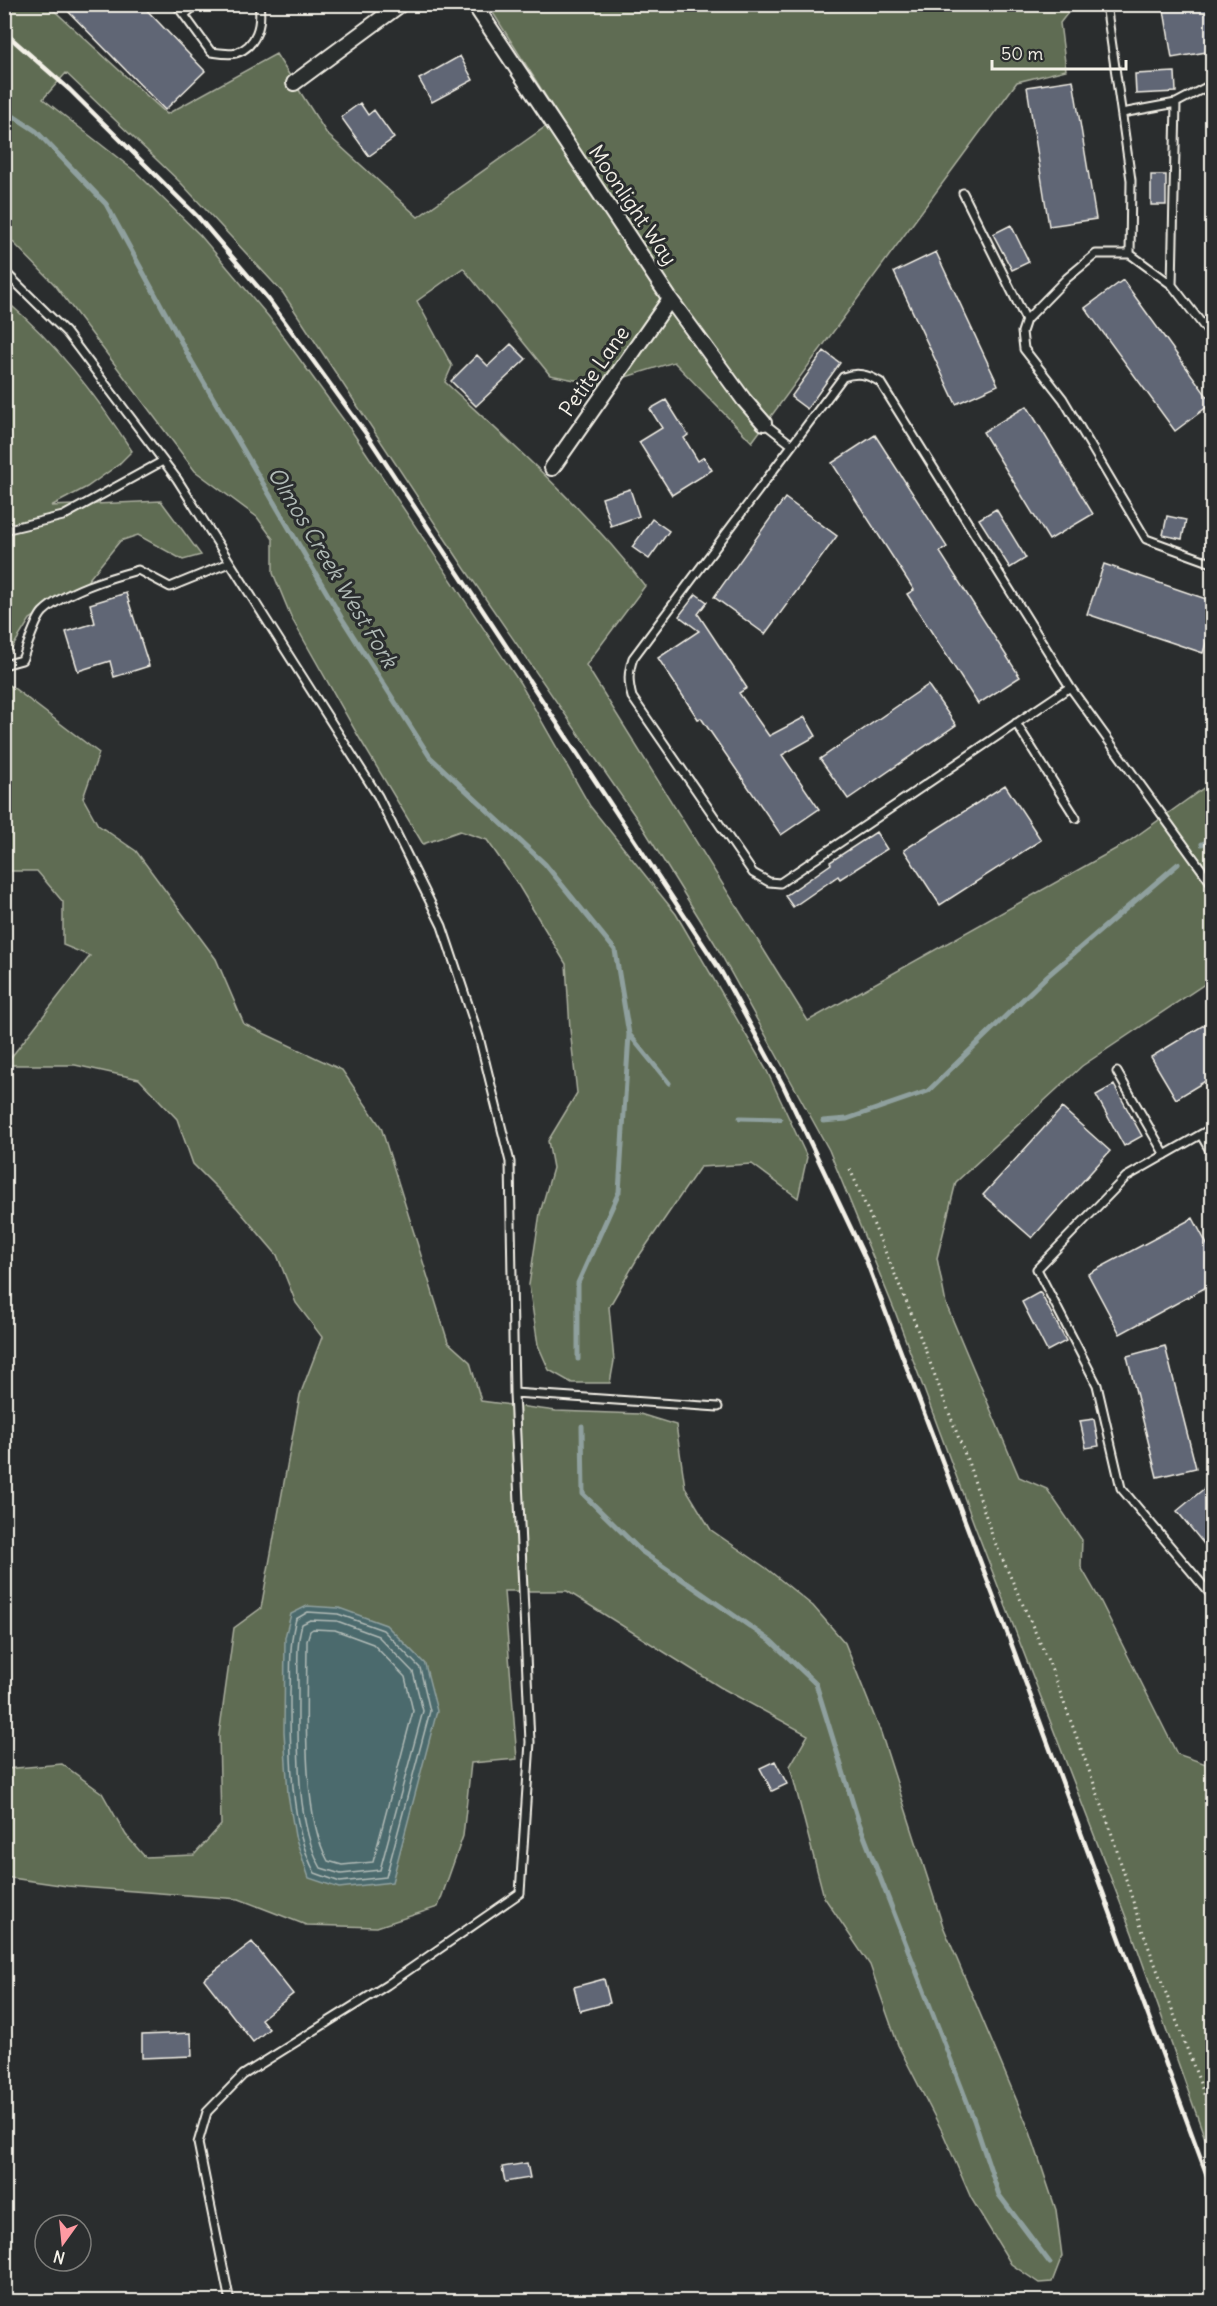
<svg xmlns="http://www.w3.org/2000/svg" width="1217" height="2306" viewBox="0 0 1217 2306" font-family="Delius,sans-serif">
<rect width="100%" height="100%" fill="#2a2d2e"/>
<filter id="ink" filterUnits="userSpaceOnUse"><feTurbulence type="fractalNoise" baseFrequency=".0167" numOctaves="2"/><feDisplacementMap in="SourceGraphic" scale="12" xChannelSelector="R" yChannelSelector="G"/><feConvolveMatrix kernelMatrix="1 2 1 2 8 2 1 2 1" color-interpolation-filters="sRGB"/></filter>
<g filter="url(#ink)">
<path fill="#5f6c53" stroke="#aaae9e" stroke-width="1.5" d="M5,5h43l119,109 109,-60 51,80 91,83 141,-100 -71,-112h586l-14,18 6,47 -49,12 -265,360 -78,-80 -74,23 -50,-10 -87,-107 -46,33 35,65 -7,16c70,65 142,128 200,204l-59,79 222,356 320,-179 84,-60v197l-130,87 -126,116 -19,76 9,46 73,173 28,12 35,51 -1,27 19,33 77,154 35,12v392l-80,-225 -158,-409 -78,-210 -67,-164 -48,-87 -67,-121 -72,-116 -177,-257 -182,-276 -102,-110 -115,-110 -23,26 93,73 64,63 69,82 82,113 169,253 70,123 86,108 91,157 40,86 -9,41 -46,-34 -52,3 -63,92 -28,48 5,54 -4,22h-38l-23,-13 -11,-25 -9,-60 11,-72 13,-45 -5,-27 29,-48 -7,-64 -4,-65 -49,-81 -30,-43 -27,-9 -37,13 -63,-105 -68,-120 -19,-46v-34l-16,-22 -62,-46 -140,-186 -44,-45 -6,-3z
M4,299c52,44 91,95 128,152l-14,14 -31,22 -36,19 110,-5 40,54 -18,5 -45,-25 -18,6 -35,43 -55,35 -23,37h-3z
M4,684l7,2 88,67 -16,45 15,27 38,26 80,108 28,65 98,46 39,57 67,215 22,20 11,39 75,10 84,3 36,11 9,62 26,43 55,38 47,38 32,37 36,90 62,193 87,206 26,78 6,46 -10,26 -13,1 -28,-19 -40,-66 -29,-67 -44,-86 -28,-80 -46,-68 -34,-131 18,-31 -88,-48 -153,-96h-63l13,168 -46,4 -8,73 -25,71 -61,20 -71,-2 -67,-26 -172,-13 -62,-9v-108l57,-5 40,29 24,42 19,22 49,-2 27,-30 -2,-90 15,-107 27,-20 39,-213 22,-58 -26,-34 -19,-48 -40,-47 -44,-44 -16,-45 -38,-40 -64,-14h-70l85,-109 -27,-11v-43l-26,-31h-32z"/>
<path fill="#4c6a6d" stroke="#8fa09e" stroke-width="1.5" d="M307,1606l32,2 47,17 39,39 12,47 -45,171 -53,6 -30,-10 -14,-42 -7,-42 -4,-62 1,-95 6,-23z"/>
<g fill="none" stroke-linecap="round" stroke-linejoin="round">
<path stroke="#b1bbb7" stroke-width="1.5" d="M308,1612l30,2 45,16 37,38 10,43 -44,166 -46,5 -25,-9c-26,-47 -25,-128 -25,-181 1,-25 -1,-49 6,-73z
M310,1620l27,1 41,15 35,36 10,39 -43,159 -39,4 -20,-6c-26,-46 -23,-127 -23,-179 0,-22 -2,-44 4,-65z
M313,1629l22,1 38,14 32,33 8,34 -40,151 -31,3 -14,-4c-28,-50 -21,-162 -21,-220l3,-10z"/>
<path stroke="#8fa09e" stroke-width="5" d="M4,110l32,21 70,73 86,158 149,255 89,140 115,107 70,86 14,84 -10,158 -41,91v76
M1202,844l10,-4
M629,1034l40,49
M740,1118l40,1
M823,1121l24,-2 81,-28 118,-114 132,-113
M582,1426l1,68 58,57 130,90 45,43 43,139 115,297 25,75 51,68"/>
</g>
<path fill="#616674" stroke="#f4f1e8" stroke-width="1.5" d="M61,4h80l64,67 -40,39z
M1163,4h49v47l-40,7z
M460,56l13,24 -41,22 -13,-23z
M1175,72l1,20 -40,2 -1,-20z
M1073,80l23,139 -47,7 -22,-139z
M360,103l8,12 6,-5 20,28 -25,18 -28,-39z
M1151,175h15v30h-15z
M1011,225l18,37 -17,8 -19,-36z
M936,252l62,133 -42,19 -62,-132z
M1123,280l89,123 -37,28 -90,-123z
M511,344l15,15 -50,47 -25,-25 26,-26 11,11z
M824,351l16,12 -33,46 -16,-12z
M666,400l22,35 -4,3 14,23 6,-4 8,13 -40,25 -33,-53 23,-14 -12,-19z
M1027,406l66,108 -44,26 -66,-108z
M875,435l72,112 -7,5 80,125 -42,27 -71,-110 7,-4 -82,-127z
M630,489l9,27 -28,10 -9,-28z
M785,498l52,38 -72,98 -51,-37z
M996,509l30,49 -16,10 -31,-49z
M1167,516l19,4 -4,19 -19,-4z
M652,519l17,12 -20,28 -17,-12z
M1104,564l108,37v23l-9,29 -116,-39z
M126,593l23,73 -35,11 -4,-16 -32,10 -12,-39 29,-9 -5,-19z
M696,594l11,8 -9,12 49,74 -8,5 30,43 36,-19 11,19 -34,19 37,54 -38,26 -80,-117 -3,1 -40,-61 41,-27 -20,-15z
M928,685l28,40 -108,74 -28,-40z
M1005,785l36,55 -101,65 -36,-55z
M876,832l11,17 -47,30 -2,-3 -45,31 -8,-11 46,-32 -1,-2z
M1212,1020v57l-36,22 -25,-42z
M1114,1085l28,51 -18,10 -28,-51z
M1062,1108l48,43 -78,87 -49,-43z
M1193,1218l19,36v30l-92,50 -32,-60z
M1040,1292l26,49 -19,10 -25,-49z
M1165,1346l31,122 -39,9 -30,-121z
M1094,1419l5,27 -13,2 -6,-27z
M1212,1482v72l-35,-43z
M775,1761l12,23 -15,7 -12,-23z
M252,1942l41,52 -32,25 8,10 -16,13 -49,-63z
M604,1979l6,24 -30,8 -6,-24z
M191,2033l1,23 -50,2v-23z
M527,2163l3,15 -25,4 -3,-15z"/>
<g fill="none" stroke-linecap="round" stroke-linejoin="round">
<g stroke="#f4f1e8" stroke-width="11">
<path id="lane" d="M176,4l35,48c8,1 18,3 25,1 21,-7 26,-29 23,-49
M1106,4l25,176 -1,74
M184,15l13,-11
M1122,113l54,-10 36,-19
M963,193l63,127
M4,271l62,61 111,147 201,317 64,130 37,111 31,125 4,231 16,349 -10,151 -133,92 -144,90 -36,37 -9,31 32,159
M1172,285l4,-182
M1212,337l-40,-52 -42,-31h-34l-29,24 -41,42 -4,12 2,17 39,50 83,140 66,24
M764,423l28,22
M4,530l59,-14 100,-55
M4,665l18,-5c5,-12 13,-40 21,-48 22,-21 66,-34 95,-42l32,17 59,-24
M1070,687l-290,196 -11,-1 -16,-9 -121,-176c-4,-15 -4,-24 1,-39l210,-281c14,-5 24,-3 37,5l190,305 142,197
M1016,723l60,95
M1117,1072l48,83
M1212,1128l-86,49 -89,92 60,116 24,103 91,108
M1201,1135l11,19
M514,1393l204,14"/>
</g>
<g stroke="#f4f1e8" stroke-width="18">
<path id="street" d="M474,4l196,295 74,101 20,23
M294,83l107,-79
M552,468l118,-169"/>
</g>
<path stroke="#f4f1e8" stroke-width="3" stroke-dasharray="1.5 4.5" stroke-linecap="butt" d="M850,1169l60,141 59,155 24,73 57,127 57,154 34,108 71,188"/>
<use href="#lane" stroke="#2a2d2e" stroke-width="7"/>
<use href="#street" stroke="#2a2d2e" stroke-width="14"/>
<path stroke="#f4f1e8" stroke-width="4.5" d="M4,32l66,58 128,127 71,83 98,135 355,538 61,112 83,175 141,372 205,557"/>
</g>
</g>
<g text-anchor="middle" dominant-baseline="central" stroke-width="6" stroke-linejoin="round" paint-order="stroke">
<g font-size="21" fill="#f4f1e8" stroke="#2a2d2e">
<text transform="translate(633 205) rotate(56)">Moonlight Way</text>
<text transform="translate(594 371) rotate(-55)">Petite Lane</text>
</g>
<g font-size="22" font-style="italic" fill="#b1bbb7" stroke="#2a2d2e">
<text transform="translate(333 567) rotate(59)">Olmos Creek West Fork</text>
</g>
</g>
<rect width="1217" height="2306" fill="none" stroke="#2a2d2e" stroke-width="24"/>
<rect x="12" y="12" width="1193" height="2282" fill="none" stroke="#f4f1e8" stroke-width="2" filter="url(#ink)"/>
<g transform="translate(63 2243) rotate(195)"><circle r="28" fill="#2a2d2e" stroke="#7b7b78" stroke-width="1.5"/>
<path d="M0-4.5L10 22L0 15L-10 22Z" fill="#ff9aa2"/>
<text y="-9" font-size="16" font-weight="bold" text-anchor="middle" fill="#f4f1e8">N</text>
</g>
<path d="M992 60v9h134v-9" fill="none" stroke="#f4f1e8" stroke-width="3"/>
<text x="1001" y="60" font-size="18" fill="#f4f1e8" stroke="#2a2d2e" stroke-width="4.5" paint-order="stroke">50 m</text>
</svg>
